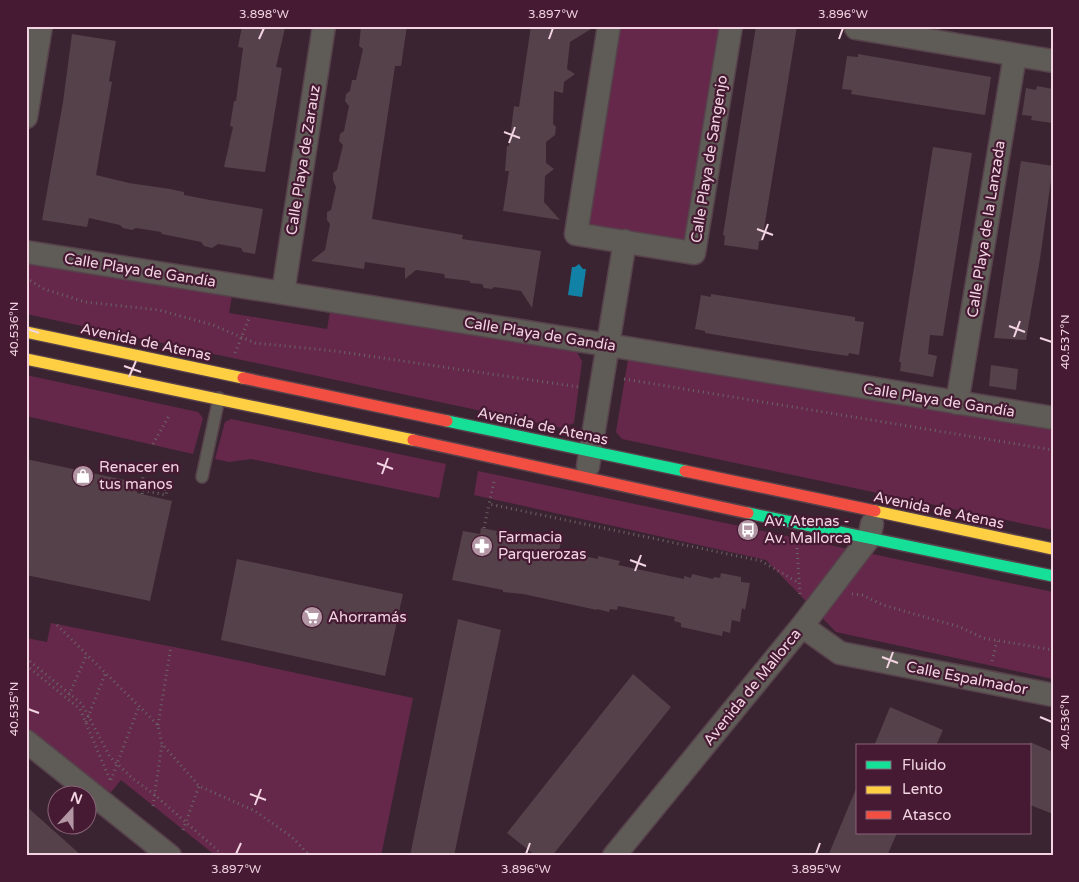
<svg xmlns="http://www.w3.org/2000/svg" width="1079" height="882" viewBox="0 0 1079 882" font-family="'Varela Round',sans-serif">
<rect width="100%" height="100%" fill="#3b2431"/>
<path fill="#65284b" d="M620,26h100l-35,215 -97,-15z
M26,264l206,31 -3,18 98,16 3,-17 246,39 6,10 -8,62 -12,5 -536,-114z
M631,357l422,70v103l-431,-91 -6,-7 12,-72z
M26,375l172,37 5,6 -10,36 -167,-38z
M231,419l215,45 -7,34 -188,-39 -22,3 -14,-3 10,-37z
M478,471l575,121v87l-217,-47 -70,-72 -292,-65z
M51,623l138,27 224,48 -32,158h-165l-95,-76 -10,12 -8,-4 -77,-62v-88l21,4z"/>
<path fill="#1281a6" d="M579,264l4,5h3l-4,28 -14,-2 4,-28h3z"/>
<path fill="#554149" d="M242,26h32l11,2 -9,39 6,1 -17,104 -41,-5 9,-40 -3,-1 4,-25h2l7,-53 -5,-1z
M361,26h46l-6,40h-6l-23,153 91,16 -1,4 79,12 -9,57 -11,-17 -27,-4 -2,2 -8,-1 -2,-4 -12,-1v-2l-25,-3 -1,-4 -28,-4 -11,9v-11l-40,-6 -1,7 -53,-8 14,-11 5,-26 -3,-4v-8l4,-2 5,-23 -3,-7v-7l4,-3 6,-25 -4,-4 1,-7 4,-3 5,-25 -4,-5 1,-7 4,-3 2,-11h4l7,-31 -4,-3z
M531,26h33l27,3 -21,13 -3,27 8,5 -11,8 -1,11 -9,-2 -1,33 3,3 -1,8 -9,7v21l8,6 -9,7 -1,26 16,18 -57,-9 6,-40h-4l2,-25h2l5,-40 5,1z
M756,26h41l-35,215h-3l-1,9 -34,-5 1,-9 -2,-1z
M72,34l44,7 -7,40 3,1 -16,93 33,8 41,6 14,3v3l26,5 53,9 -8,45 -12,-2 -2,-4 -23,-4 -6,4 -8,-2 -3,-4 -39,-8 -1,-2 -25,-4 -4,2 -9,-2 -3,-3 -31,-7 -2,9 -45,-7 21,-118z
M858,54l133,23 -6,38 -134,-21 1,-4 -10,-1 5,-33 11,1z
M1037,86l16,3v34l-22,-3 1,-4 -10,-1 4,-27 10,2z
M933,147l39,6 -29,183 -13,-1 -2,19 9,2 -4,21 -33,-6 1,-9h-2z
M1021,161l32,5 -13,93 -14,81 -32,-2z
M711,294l144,23v4l9,1 -5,33 -10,-2 -1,3 -40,-6 -103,-17v-2l-10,-2 6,-34 10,2z
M991,365l27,4 -2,21 -27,-4z
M26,459l113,24 -2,10 35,8 -22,100 -124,-26z
M481,528l16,3 -1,4 45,10 2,-6 18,3 -2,9 39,8v-3l22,5 -2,4 66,14v-3l7,2 1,-4 21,5 1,-2 6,1 1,-5 20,4v5l9,1 -5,27 -3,-2 -2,14 -8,-2 -2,13 -7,-2 -1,5 -41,-9v-4l-7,-2 1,-4 -57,-11 -1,4 -7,-1 -1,3 -12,-3v1l-74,-16 -20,-2v-2l-51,-10 11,-49 17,3z
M237,559l166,35 -18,82 -164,-36z
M458,619l43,11 -47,226h-44z
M633,674l38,33 -119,149h-16l-29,-23z
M890,707l53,23 -7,16h-62z
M1030,742l23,10v62l-23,-9z
M858,784v49h39l-10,23h-59z
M26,806l56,50h-56z"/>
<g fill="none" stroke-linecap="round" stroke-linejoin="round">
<g stroke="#57424c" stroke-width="14">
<path id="lane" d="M202,477l17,-79"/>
</g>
<g stroke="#57424c" stroke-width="25">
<path id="street" d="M609,26l-33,208 118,19 37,-227
M856,28l197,33
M26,117l15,-91
M26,252l582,93 445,73
M283,293l41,-267
M957,403l58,-348
M588,466l37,-225
M802,626l38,27 213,42
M26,741l144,115
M614,856l188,-230 67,-88 3,-14"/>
</g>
<g stroke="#57424c" stroke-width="14">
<path id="fast" d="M447,421l238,50
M748,513l305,63"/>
</g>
<g stroke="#57424c" stroke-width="14">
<path id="slow" d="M26,332l217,46
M26,359l387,81
M875,511l178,38"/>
</g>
<g stroke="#57424c" stroke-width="14">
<path id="jam" d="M243,378l204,43
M413,440l335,73
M685,471l190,40"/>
</g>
<path stroke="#6b6465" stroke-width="3" stroke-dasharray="1 4" stroke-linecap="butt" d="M26,278l18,11 41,13 74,8 54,15 42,18 80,8 244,36
M235,353l15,-37
M624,379l429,71
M153,444l17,-30
M494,482l-5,22 272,57 38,22
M142,494v-4l24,5 1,-5 -25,-6 1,-7
M484,528l5,-24
M797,548l3,46
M852,594l10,1 21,10 77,22 23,11 70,12
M57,625l101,100 4,19 37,42 56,25 37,26 18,19
M26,658l56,46 28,53 22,21 23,17 69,61
M992,661l5,-20
M26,665l54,44 30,71
M26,671l3,-4
M69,695l18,-41
M86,722l20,-50
M158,725l13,-79
M111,780l28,-74
M153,806l9,-62
M183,830l16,-44"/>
<use href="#lane" stroke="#5f5b56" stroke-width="11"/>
<use href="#street" stroke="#5f5b56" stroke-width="22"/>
<use href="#fast" stroke="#16e098" stroke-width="11"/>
<use href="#slow" stroke="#ffcf43" stroke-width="11"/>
<use href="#jam" stroke="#f24e42" stroke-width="11"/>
</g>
<path fill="none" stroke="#f2d4e2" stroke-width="2" d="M259,39l5,-11M549,39l4,-11M839,39l4,-11M504,132l16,6M509,143l6,-16M757,229l16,6M762,240l6,-16M1009,326l16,6M28,329l11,4M1014,337l6,-16M1040,338l12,4M124,366l17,6M129,377l7,-16M377,463l16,6M382,474l6,-16M630,560l16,6M635,571l6,-16M882,657l16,6M887,668l6,-16M28,709l11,4M1040,717l12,5M250,794l16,6M255,805l6,-16M236,854l5,-11M526,854l4,-11M816,854l4,-11"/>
<defs>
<g id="shop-disc" transform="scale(1.125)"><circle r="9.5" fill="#b296a4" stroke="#451a32"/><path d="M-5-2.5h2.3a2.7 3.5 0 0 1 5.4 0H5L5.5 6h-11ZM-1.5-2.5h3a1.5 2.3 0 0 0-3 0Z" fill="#fff"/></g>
<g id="bus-disc" transform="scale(1.125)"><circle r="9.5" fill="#b296a4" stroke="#451a32"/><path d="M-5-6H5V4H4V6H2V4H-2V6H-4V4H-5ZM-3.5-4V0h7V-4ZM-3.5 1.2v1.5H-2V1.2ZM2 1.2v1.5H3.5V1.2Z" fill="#fff"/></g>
<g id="pharmacy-disc" transform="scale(1.125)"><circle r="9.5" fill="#b296a4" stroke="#451a32"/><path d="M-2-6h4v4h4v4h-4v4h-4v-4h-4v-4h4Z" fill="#fff"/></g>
<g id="supermarket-disc" transform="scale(1.125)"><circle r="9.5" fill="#b296a4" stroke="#451a32"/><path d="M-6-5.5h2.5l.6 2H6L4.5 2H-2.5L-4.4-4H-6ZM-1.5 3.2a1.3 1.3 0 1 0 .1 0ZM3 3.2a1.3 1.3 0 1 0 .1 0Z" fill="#fff"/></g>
</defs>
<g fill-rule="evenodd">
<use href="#shop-disc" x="83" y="476"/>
<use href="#bus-disc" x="748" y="530"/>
<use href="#pharmacy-disc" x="482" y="546"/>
<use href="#supermarket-disc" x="312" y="617"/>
</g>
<g text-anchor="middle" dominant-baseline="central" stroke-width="4.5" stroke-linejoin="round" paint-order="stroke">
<g font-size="15" fill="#f2d4e2" stroke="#451a32">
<text transform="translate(709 159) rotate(-81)">Calle Playa de Sangenjo</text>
<text transform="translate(303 160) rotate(-81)">Calle Playa de Zarauz</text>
<text transform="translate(986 229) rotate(-81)">Calle Playa de la Lanzada</text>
<text transform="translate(140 270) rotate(9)">Calle Playa de Gandía</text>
<text transform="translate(540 334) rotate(9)">Calle Playa de Gandía</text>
<text transform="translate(146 342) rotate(12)">Avenida de Atenas</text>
<text transform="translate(939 400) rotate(9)">Calle Playa de Gandía</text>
<text transform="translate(543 426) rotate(12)">Avenida de Atenas</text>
<text transform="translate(939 510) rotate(12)">Avenida de Atenas</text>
<text transform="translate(967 678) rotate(11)">Calle Espalmador</text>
<text transform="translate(752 687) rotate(-51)">Avenida de Mallorca</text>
</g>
<g font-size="15" fill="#f2d4e2" stroke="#451a32" text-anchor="start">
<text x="99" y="467">Renacer en<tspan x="99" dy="17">tus manos</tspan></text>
<text x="764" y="521">Av. Atenas -<tspan x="764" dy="17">Av. Mallorca</tspan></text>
<text x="498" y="537">Farmacia<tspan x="498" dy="17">Parquerozas</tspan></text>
<text x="328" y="617">Ahorramás</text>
</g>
</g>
<rect width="1079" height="882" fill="none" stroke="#451a32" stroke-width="55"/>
<rect x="856" y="744" width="175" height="90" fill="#451a32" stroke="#8a6478"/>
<rect x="866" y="761" width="25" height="8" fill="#16e098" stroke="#8a6478"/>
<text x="902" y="770" font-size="15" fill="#f2d4e2">Fluido</text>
<rect x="866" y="786" width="25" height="8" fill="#ffcf43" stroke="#8a6478"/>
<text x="902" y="794" font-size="15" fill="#f2d4e2">Lento</text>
<rect x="866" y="811" width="25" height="8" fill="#f24e42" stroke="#8a6478"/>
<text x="902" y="820" font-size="15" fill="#f2d4e2">Atasco</text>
<g transform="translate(72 810) rotate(21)"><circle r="24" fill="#451a32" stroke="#8a6478"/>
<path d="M0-4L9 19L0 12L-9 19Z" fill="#b296a4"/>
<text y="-8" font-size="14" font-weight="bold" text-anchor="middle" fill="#f2d4e2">N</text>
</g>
<rect x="28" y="28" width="1024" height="826" fill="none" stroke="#f2d4e2" stroke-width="2"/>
<g font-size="12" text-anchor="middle" fill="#f2d4e2">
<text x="264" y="18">3.898°W</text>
<text x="553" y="18">3.897°W</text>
<text x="843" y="18">3.896°W</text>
<text transform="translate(14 329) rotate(-90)" y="4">40.536°N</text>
<text transform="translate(1065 342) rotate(-90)" y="4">40.537°N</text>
<text transform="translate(14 709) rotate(-90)" y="4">40.535°N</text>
<text transform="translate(1065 722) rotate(-90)" y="4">40.536°N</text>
<text x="236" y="873">3.897°W</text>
<text x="526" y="873">3.896°W</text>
<text x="816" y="873">3.895°W</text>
</g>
</svg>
